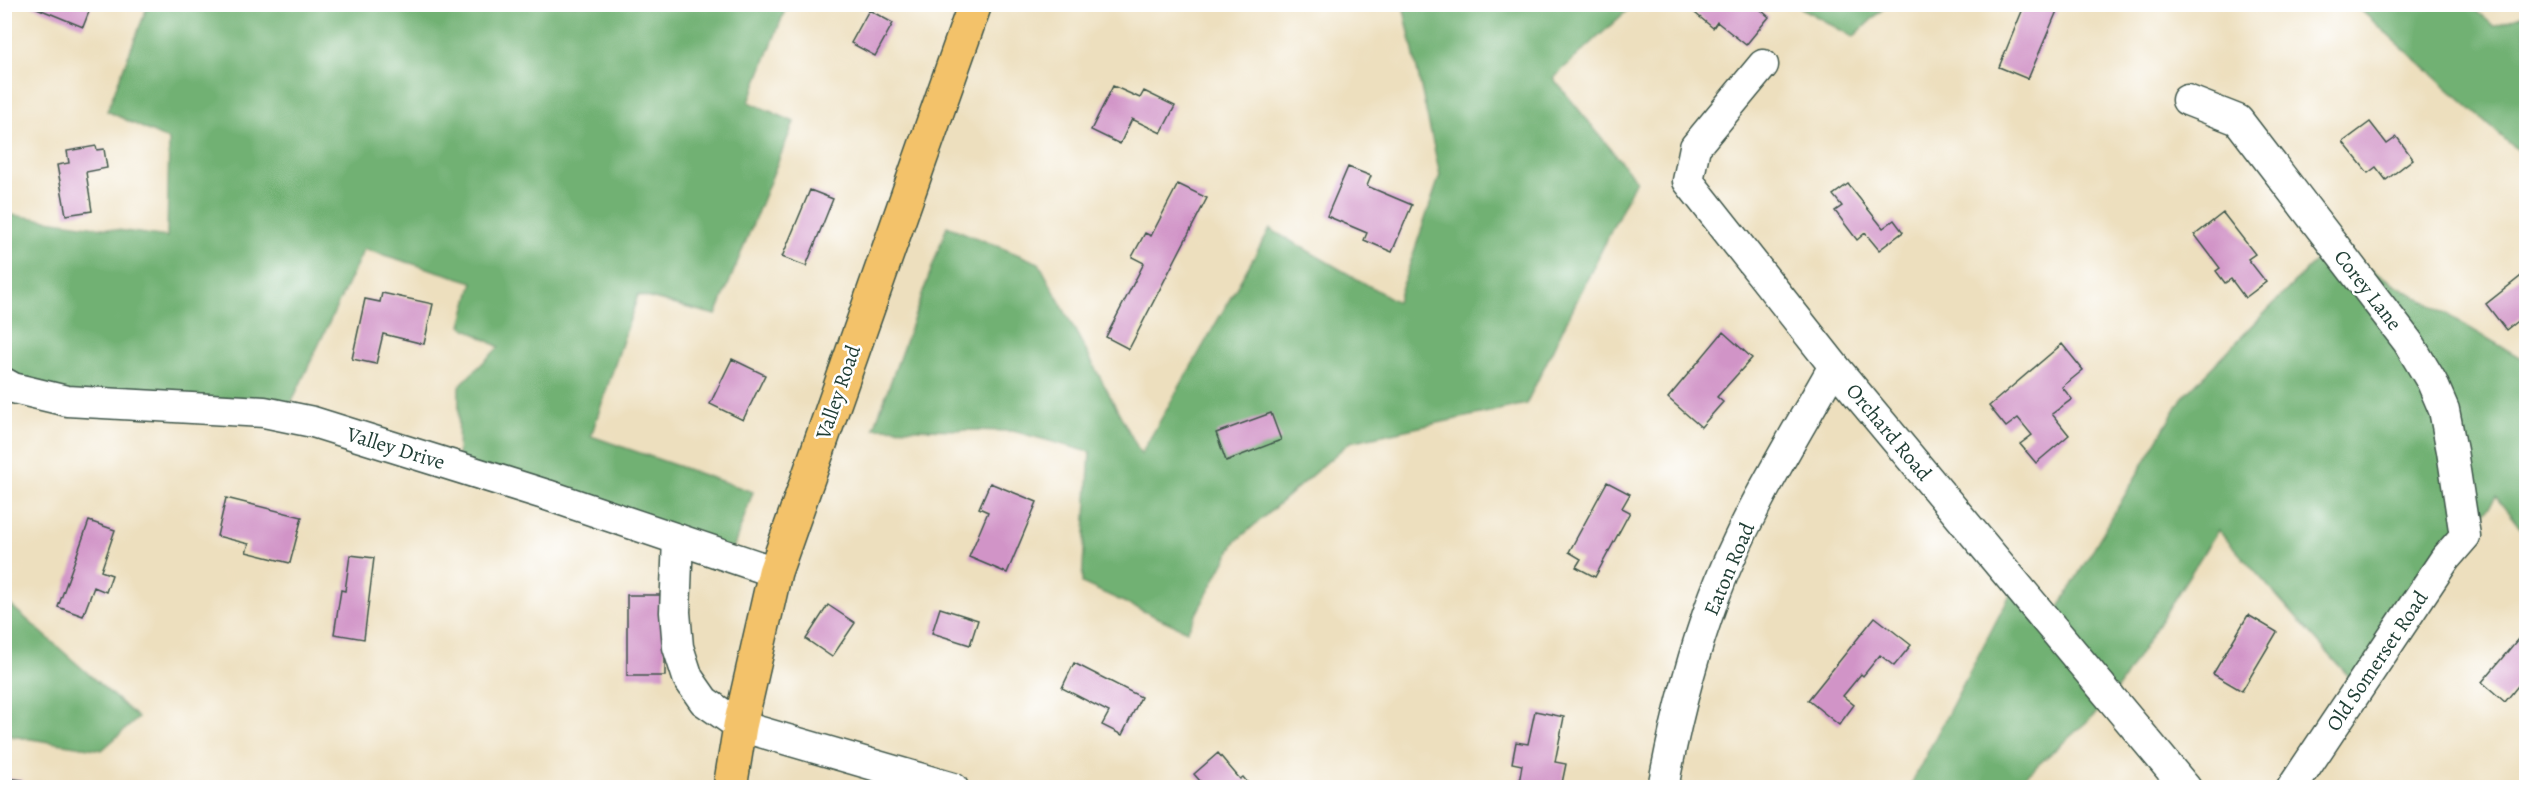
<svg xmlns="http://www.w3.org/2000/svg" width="2531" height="792" viewBox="0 0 2531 792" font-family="Alegreya,serif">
<rect width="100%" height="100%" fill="#fff"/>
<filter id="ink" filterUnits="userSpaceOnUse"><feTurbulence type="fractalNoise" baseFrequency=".0167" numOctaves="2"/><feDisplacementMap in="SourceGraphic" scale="12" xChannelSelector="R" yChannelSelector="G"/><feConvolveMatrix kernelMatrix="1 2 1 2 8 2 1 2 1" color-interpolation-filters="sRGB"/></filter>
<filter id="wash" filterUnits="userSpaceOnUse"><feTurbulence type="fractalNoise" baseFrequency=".008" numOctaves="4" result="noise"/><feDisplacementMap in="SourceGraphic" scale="24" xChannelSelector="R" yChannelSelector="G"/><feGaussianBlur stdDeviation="1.35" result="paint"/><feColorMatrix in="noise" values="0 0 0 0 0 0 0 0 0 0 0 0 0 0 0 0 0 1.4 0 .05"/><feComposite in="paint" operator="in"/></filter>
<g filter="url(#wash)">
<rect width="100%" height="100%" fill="#eddfbe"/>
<path fill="#71b173" stroke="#487754" stroke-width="1.5" d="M148,5h639l-38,97 45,20 -78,193 -78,-20 -47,141 162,56 -25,71 -270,-96 1,-81 40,-39 -38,-21 12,-44 -109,-33 -80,169 -279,-31v-173l162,23 2,-97 -62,-29z
M1403,5h230l-80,73 83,102 -110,224 -176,38 -115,100 -48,89 -105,-48 8,-131 -77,-21 -139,-3 73,-202 92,37 102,191 129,-225 127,73 43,-127z
M1796,5h91l-34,32z
M2355,5h114l25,21 32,-12v144z
M2330,246l196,115v174l-30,-38 -135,193 -143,-160 -109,172 -96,85 -104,1 106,-203 33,41 134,-228z
M5,600l133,118 -36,32 -97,-15z"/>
<g id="blocks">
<path fill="#d194c7" d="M27,4h65l-9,23z
M1684,4h70l15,13 -23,28 -29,-23 -4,6z
M2025,4h16l16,7 -29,68 -29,-12z
M869,10l24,13 -18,33 -24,-13z
M1113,86l27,12 4,-7 31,15 -14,27 -29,-14 -12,25 -29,-14z
M2370,122l17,22 10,-7 16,22 -27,21 -10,-13 -8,6 -25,-31z
M96,146l1,4 7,-1 3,19 -21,4 6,39 -26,4 -9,-50 12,-2 -2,-12z
M1348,167l23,9 -4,10 45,19 -20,47 -28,-12 3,-7 -40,-17z
M1178,184l29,14 -78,151 -23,-12 38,-74 -12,-6 13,-24 6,3z
M1848,184l35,44 11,-8 9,12 -24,18 -14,-17 -8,7 -22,-29 7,-5 -9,-11z
M810,190l23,9 -27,67 -24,-9z
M2223,213l32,41 -7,5 18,23 -21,16 -14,-19 -6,4 -9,-12 4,-3 -25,-33z
M2525,273l1,3v38l-20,16 -20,-26z
M382,293l51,11 -9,40 -41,-10 -7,30 -24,-5 13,-60 15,3z
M1723,332l29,26 -35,39 6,5 -22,25 -33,-29z
M2062,344l21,26 -21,17 10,12 -20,15 17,21 -33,28 -16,-19 12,-9 -14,-17 -12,9 -17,-21z
M732,359l33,16 -22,45 -33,-16z
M1271,413l10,27 -55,21 -10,-28z
M1607,482l23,12 -8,14 8,4 -35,65 -19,-10 5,-8 -12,-7z
M990,483l47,19 -30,71 -38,-16 19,-45 -9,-4z
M226,498l76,19 -12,46 -44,-11 3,-8 -32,-8z
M89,521l26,9 -14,41 11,4 -6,17 -12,-5 -11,29 -25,-9z
M350,555l24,3 -10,81 -30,-5 7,-44 4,1z
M627,595h38v81h-38z
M828,605l27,18 -23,34 -26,-18z
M940,608l38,12 -8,25 -38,-12z
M2248,615l29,17 -35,59 -29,-17z
M1875,617l36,28 -17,21 -14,-11 -17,21 -2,-2 -18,22 11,9 -15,20 -31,-25z
M2523,633l3,3v40l-21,26 -23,-20z
M1074,663l67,34 -19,38 -20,-10 7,-13 -47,-24z
M1535,711l29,6 -9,45 11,2 -5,24h-21l-21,-5 3,-18 -10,-2 4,-21 12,2z
M1218,753l22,26 3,-2 9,11h-46l-12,-14z
M4,778l19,2v8h-19z"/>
</g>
</g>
<g filter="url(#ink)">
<use href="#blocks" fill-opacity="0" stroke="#3e5549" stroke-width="1.5"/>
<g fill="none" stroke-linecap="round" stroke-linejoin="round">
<g stroke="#3e5549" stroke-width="33">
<path id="minor" d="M1763,65l-68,82 -7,34 146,185 352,422
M2187,100l51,20 170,222 24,40 12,28 8,41 13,85 -20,23 -153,229
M4,383l9,5 54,13 197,11 49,10 234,73 228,77
M678,539l-3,73 3,35 10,31 16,23 36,25 213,62
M1663,788c12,-65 28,-129 51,-191 30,-81 78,-156 120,-231"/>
</g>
<g stroke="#3e5549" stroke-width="36">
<path id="major" d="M730,788l10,-62 35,-154 200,-568"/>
</g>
<use href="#minor" stroke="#fff" stroke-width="30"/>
<use href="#major" stroke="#f3c26a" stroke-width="33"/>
</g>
</g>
<g text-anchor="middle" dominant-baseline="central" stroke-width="5" stroke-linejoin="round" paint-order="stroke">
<g font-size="21" fill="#1f3d34" stroke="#fff">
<text transform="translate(2368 290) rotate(52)">Corey Lane</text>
<text transform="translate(838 392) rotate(-71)">Valley Road</text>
<text transform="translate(1889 432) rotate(50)">Orchard Road</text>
<text transform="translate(396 448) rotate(17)">Valley Drive</text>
<text transform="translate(1729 569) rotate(-67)">Eaton Road</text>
<text transform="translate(2377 661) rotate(-56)">Old Somerset Road</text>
</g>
</g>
<rect width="2531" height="792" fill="none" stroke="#fff" stroke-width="24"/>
</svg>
